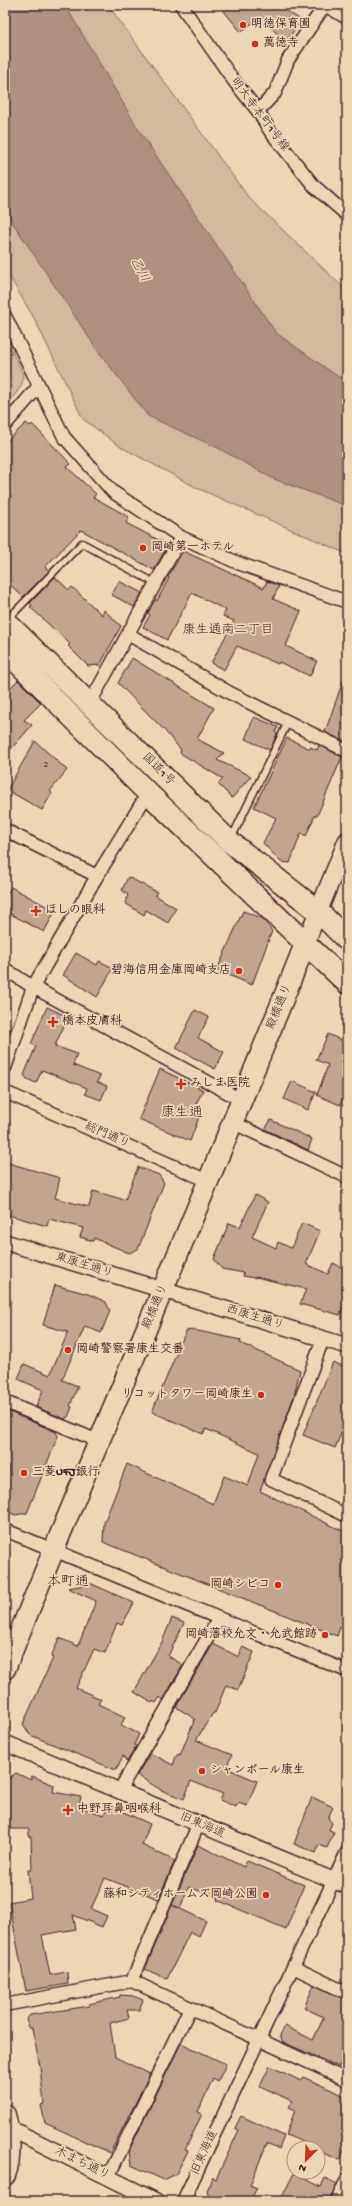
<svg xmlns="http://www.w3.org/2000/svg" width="352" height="2206" viewBox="0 0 352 2206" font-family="'Gochi Hand','Klee One',sans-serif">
<rect width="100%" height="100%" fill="#ebd7b5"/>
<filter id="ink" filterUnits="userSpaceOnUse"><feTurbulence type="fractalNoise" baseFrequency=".025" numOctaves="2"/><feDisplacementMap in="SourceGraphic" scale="8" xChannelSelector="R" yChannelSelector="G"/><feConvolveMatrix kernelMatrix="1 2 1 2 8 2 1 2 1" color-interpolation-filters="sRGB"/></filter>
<g filter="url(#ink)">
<path fill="#d0b99f" stroke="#8d6c65" d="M65,5h43l141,193 98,93v92l-71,-50 -136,-201z
M5,211l93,140 50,65 70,32 56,31 73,27v48l-150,-66 -76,-41 -38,-28 -48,-99 -30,-51z
M10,347c17,34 19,31 -5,60v-53z"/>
<path fill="#ad9181" stroke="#85635f" d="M5,5h60l75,127 136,201 71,50v123l-73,-27 -56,-31 -70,-32 -50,-65 -93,-140z"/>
<path fill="#c0a691" stroke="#4a1f2b" d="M219,5h58l24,15 -15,22 -26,-25 -19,15z
M26,423l4,3 2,-2 39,40 -4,3 29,27 -3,3 36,20 -3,6 42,22 -14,25 -73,-40 -36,37 4,4 -26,26 -18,-17v-75l7,-8 -7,-6v-48z
M183,551l81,37 3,-7 12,5 -6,13 28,12 -15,35 31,15 -7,15 -31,-14 -1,2 -41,-18 -13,24 -13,-7 23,-42 -11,-5 3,-6 -34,-17 -25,47 -24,-13 7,-12 -2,-2 7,-14 2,2 12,-23 -1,-1z
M55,577l14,13 3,-3 30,28 2,-5 17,16 -21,39 -12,1 -20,-20 2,-2 -40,-37 2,-1 -2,-3z
M119,581l23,12 -8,14 -22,-12z
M132,658l82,50 -17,31 27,14 -7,7 34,16 -19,22 -14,-14 5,-5 -43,-26 1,-3 -16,-19 -47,-48z
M345,675l2,1v67l-22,-11z
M18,680l23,23 -17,17 8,5 -27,31v-63z
M254,717l24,10 -3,5 2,2 -7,16 -25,-11z
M287,738l23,11v-2l7,3 2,-5 23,12 -25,59 -2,-1 -9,21 -5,-3 -11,30 -9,-1 -18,-19 13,-25 -22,-11z
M35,741l32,29 -17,21 2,2 -10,17 -35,-20z
M128,877l29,15 -2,3 21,13 -8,15 -22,-13 -2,5 -19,-12 3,-8 -6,-5z
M11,887l44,24 -11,21 -39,-21v-13z
M243,911l19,7 10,13 -20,54 -35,-15z
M76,953l21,12 2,-4 14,7 -16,29 -34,-22z
M47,1007l21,10 -13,29 22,8 -4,11 27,11 -3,6 10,4 -6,14 -16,-6 2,-6 -45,-18 -6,13 -9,-4 -3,-4 12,-29 -5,-2z
M195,1010l14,7 -11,21 26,14 -9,17 -39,-21z
M328,1034l19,9v44l-7,18 -23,-10 11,-30 -12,-5z
M160,1069l43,21 -8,16 7,3 -12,32 -51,-22z
M292,1081l24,11 -8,18 -24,-11z
M271,1120l41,19 -4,11 -43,-21z
M5,1162l55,16 -5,20 34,9 4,-16 32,9 13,-33 21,8 5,8 -26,66 -9,4 -35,-15 -1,3 -13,-4 3,-9 -34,-9 -2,7 -42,-12z
M255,1195l13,7 -16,35 24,11 2,-6 13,6 11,-25 18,8 -14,33 22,10 5,-11 14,7v26l-7,19 -40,-11 6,-15 -50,-12 -1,1 -12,-2 1,-3 -22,-4 -8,-10 15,-36 11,4z
M55,1285l33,9 18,8 4,9 -9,22 -16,-7 -23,54 16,6 -8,20 2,1 -4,10 -4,2 -28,-12 7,-17 -25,-11 6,-15 26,11 18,-43 -25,-7z
M193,1330l48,10 -1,3 60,27 -6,26 -34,95 87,42v97l-7,-3 -3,9 -234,-94 1,-19 23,-59 86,40 11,-28 24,10 11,-33 -53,-24 -3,5 -51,-22 34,-81z
M333,1362l14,6v52l-12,28 -32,-13z
M5,1410l51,22 2,4 -31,77 -12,2 -10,-5z
M92,1584l42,19 -12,22 -5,-2 -12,30 -11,-4 -18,39 25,11 -3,5 27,13 -4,8 18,9 -5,11 2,1 -9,16 -4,-6 -7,14 -86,-35 -7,-11 30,-66 -2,-1 8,-19 19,8 18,-45 -28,-13z
M172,1618l12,5 -16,33 15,9 -20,35 -3,-3 -4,6 -3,-2 -1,2 -18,-11 28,-50z
M213,1644l26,13 3,-10 12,5 -16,38 -12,-5 -11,28h-2l-17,27 36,15 -6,13 31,13 -10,25 -9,-3 -2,4 -16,-7 3,-6 -32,-13 -7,18 -23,-9 -24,-15 13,-22 23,12 4,-11 3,1 15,-36 -19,-12z
M16,1773l15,7 1,-4 22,9 -1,7 28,5 -2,10 25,8 4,-10 42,19 -8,21 33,16 -17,38 -53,-21 -14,31 16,7 -5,11 -29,-12 3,14 -34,6 8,40 17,-3 1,12 -42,7 -17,-89 22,-4 -3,-28h4l-1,-34h-2v-7h-24v-48z
M312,1797l21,10 -5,11 4,5 -3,7 5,2 -7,16 -8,-3 -3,8 -22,-9z
M198,1845l46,22 3,-6 57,24 -18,44 -69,-29 1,-2 -29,-11 -9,21 -8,-3z
M172,1905l34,16 -7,15 -9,-4 -23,47 -22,-10z
M314,1985l33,15v65l-6,-3 -2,5 -56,-25 -3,-7 5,-9 28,14 11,-23 -20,-9z
M120,1995l13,1 10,4 -4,10h-12l2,8 -19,5 5,34 35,17 -40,79 -65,-30 -4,-18 3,-1 -4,-37 -8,-39h-3l-2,-9 3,-4 60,-9 -1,-2 31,-7z
M181,2043l45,21 -8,17 -5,-3 -15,34 4,2 -17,36 3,1 -12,23 -12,6 -33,-15 -2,-14z
M270,2066l31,15 2,-4 44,20v46l-7,17 -22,-9v-3l-32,-13 9,-25 -6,-3 3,-6 -32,-15z
M241,2116l43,20 -5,13 -12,-6 -17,42 7,3 -7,13h-40l-3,-10 5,-14 4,2 23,-49 -4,-2z
M294,2173l27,14 4,-9 12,6 -7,17h-50z"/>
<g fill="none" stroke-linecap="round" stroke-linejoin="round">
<g stroke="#4a1f2b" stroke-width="9">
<path id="service" d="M8,619l74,-76 73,40
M231,839l57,-117"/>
</g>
<g stroke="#4a1f2b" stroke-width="15">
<path id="minor" d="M181,5l53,76 24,30 12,20 44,55 33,29
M325,5l22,13
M258,111l17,-18 13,-33 37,-55
M5,316l59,121 49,55 68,45 57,26 109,39
M5,425l34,-39
M128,634l102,59 117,58
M90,703l91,-166
M5,830l92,46
M5,969l28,18 210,114
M5,1068l28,-81 64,-111 51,-83
M5,1092l203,89
M234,1123l113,54
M323,1339l-52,140 76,37
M5,1402l93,39
M5,1530l342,141
M5,1636l11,5
M119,1791l100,-173
M293,1967l54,26
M132,1981l66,-156
M5,2005l127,-24 215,99
M108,2177l82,-169
M183,2201l164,-349
M337,2201l10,-22"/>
</g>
<g stroke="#4a1f2b" stroke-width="18">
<path id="tertiary" d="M5,1242l342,104
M5,1743l342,143
M9,2128l147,73"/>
</g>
<g stroke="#4a1f2b" stroke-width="20">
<path id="secondary" d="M305,944l42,-103"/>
</g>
<g stroke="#4a1f2b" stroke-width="23">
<path id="primary" d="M5,1669c98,-243 204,-482 300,-725
M5,2115c5,18 7,42 0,60"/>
</g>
<g stroke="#4a1f2b" stroke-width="24">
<path id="trunk" d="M5,621l225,221 89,70 28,28
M5,650l143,143 199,190"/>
</g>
<use href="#service" stroke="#ebd7b5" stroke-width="6"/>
<use href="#minor" stroke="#ebd7b5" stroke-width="12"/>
<use href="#tertiary" stroke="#ebd7b5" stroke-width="15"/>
<use href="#secondary" stroke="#ebd7b5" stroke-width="17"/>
<use href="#primary" stroke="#ebd7b5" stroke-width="20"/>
<use href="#trunk" stroke="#ebd7b5" stroke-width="21"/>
</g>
</g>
<g fill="#c8321e" stroke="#ebd7b5" stroke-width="1.5">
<circle cx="243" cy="25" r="4"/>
<circle cx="255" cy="44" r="4"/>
<circle cx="143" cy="548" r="4"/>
<path d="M34 905h4v4h4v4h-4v4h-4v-4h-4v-4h4z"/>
<circle cx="239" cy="971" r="4"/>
<path d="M51 1016h4v4h4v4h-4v4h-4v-4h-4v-4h4z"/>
<path d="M179 1078h4v4h4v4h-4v4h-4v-4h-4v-4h4z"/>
<circle cx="68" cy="1350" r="4"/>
<circle cx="261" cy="1395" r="4"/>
<circle cx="24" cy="1473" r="4"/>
<circle cx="278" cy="1585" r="4"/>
<circle cx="325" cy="1635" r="4"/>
<circle cx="202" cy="1771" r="4"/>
<path d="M66 1804h4v4h4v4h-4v4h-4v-4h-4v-4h4z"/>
<circle cx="266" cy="1895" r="4"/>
</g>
<g text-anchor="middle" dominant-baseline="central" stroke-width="3.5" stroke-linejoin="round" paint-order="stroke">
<g font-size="10" fill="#684144">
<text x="46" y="765">2</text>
</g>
<g font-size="12" font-weight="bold" fill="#4a1f2b" stroke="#ebd7b5" text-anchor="start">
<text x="251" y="25">明徳保育園</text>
<text x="263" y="44">萬徳寺</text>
<text x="151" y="548">岡崎第一ホテル</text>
<text x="45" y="911">ほしの眼科</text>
<text x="231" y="971" text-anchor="end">碧海信用金庫岡崎支店</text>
<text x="62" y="1022">橋本皮膚科</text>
<text x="190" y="1084">みしま医院</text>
<text x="76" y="1350">岡崎警察署康生交番</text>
<text x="253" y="1395" text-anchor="end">リコットタワー岡崎康生</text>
<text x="32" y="1473">三菱UFJ銀行</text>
<text x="270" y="1585" text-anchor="end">岡崎シビコ</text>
<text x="317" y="1635" text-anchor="end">岡崎藩校允文・允武館跡</text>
<text x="210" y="1771">シャンポール康生</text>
<text x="77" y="1810">中野耳鼻咽喉科</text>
<text x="258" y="1895" text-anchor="end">藤和シティホームズ岡崎公園</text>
</g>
<g font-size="12" fill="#4a1f2b" stroke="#ebd7b5">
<text transform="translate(259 115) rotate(53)">明大寺本町1号線</text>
<text transform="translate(158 770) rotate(45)">国道1号</text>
<text transform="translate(280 1007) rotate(-68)">殿橋通り</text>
<text transform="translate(107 1136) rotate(24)">総門通り</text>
<text transform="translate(84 1266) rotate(17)">東康生通り</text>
<text transform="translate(156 1307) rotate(-67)">殿橋通り</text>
<text transform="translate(255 1318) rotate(17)">西康生通り</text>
<text transform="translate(202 1826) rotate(23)">旧東海道</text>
<text transform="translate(205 2153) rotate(-65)">旧東海道</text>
<text transform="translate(82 2164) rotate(26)">木まち通り</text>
</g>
<g font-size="13" font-style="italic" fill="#633c40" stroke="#ebd7b5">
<text transform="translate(139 270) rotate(62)">乙川</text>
</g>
<g font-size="13" fill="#4a1f2b" stroke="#ebd7b5">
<text x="228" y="630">康生通南二丁目</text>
</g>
<g font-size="14" fill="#4a1f2b" stroke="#ebd7b5">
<text x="182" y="1113">康生通</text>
<text x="68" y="1582">本町通</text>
</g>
</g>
<rect width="352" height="2206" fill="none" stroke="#ebd7b5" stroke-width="20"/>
<rect x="10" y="10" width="332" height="2186" fill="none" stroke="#4a1f2b" stroke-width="1.5" filter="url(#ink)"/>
<g transform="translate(306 2160) rotate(204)"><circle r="19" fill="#ebd7b5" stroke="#ab8d7e"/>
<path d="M0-3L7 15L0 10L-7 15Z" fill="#c8321e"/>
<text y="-6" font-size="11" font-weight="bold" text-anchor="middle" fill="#4a1f2b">N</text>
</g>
</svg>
